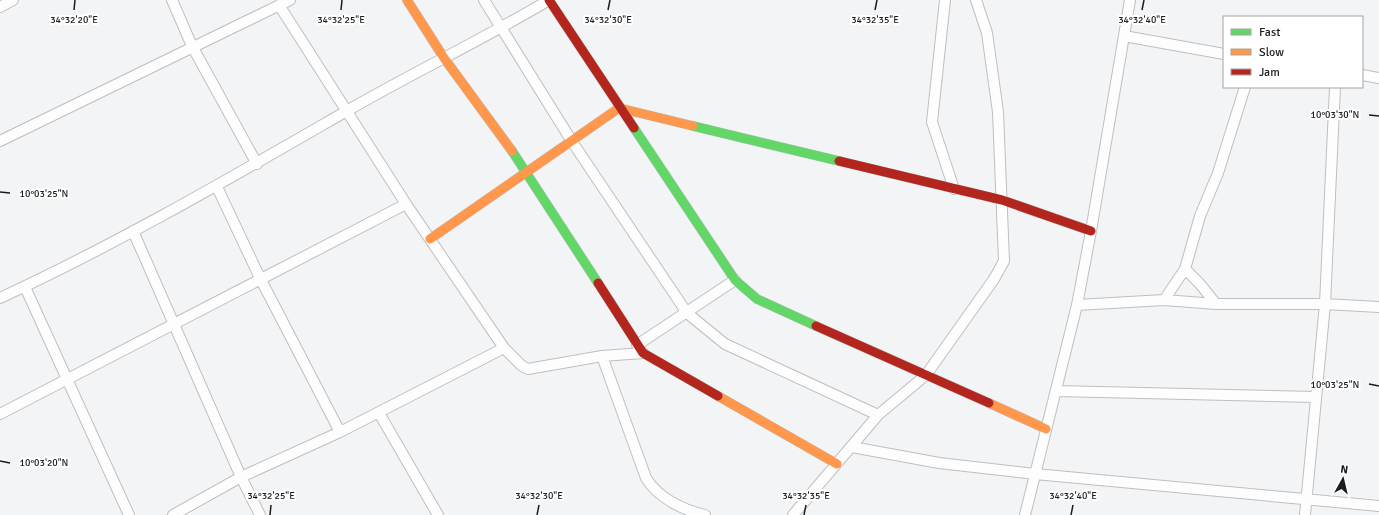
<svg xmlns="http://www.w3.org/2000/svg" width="1379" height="515" viewBox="0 0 1379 515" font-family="Signika,sans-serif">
<rect width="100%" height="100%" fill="#f2f4f6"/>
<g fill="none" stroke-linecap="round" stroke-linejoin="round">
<g stroke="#bebfc1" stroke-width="12">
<path id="street" d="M172,0l20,46 65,118
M484,0l87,140 116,173 38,31 153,71
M945,0l-13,122 22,67
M279,5l127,199 98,144
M0,7l13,-7
M1124,36l100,18
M1362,75l17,3
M0,141l290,-141
M217,187l43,91 80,154
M133,231l108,246 19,38
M25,287l104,228
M0,298c119,-55 232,-121 345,-186 67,-39 137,-72 204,-112
M1164,300l21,-31
M1216,304l-16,-20 -15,-15 15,-53 18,-43 27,-86
M1077,305l87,-5 52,4h109l54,3
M637,345l98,-65
M602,356l44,122c12,20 37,32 59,37
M1056,391l260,6
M379,413l59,102
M0,414l406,-210
M852,447l87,16 96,11 344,32
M173,515l68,-38 99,-45 164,-84 18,18 6,3 74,-13 41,-3
M793,515l85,-100 48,-40 68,-96 10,-18 -6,-149 -11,-79 -11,-33
M1025,515l52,-210 14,-74 39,-231
M1305,515l20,-211 10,-217"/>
</g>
<g stroke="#bebfc1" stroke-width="10">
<path id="fast" d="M693,126l146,35
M634,128l101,152 22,19 59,27
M512,151l86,132"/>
</g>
<g stroke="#bebfc1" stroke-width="10">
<path id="slow" d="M407,0l37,58 68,93
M430,239l189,-131 74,18
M718,396l119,68
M989,403l57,26"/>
</g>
<g stroke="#bebfc1" stroke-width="10">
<path id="jam" d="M549,0l85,128
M839,161l163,39 89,31
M598,283l45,70 75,43
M816,326l173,77"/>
</g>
<use href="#street" stroke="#fdfdfe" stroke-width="10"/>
<use href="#fast" stroke="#63d668" stroke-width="9"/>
<use href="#slow" stroke="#ff974d" stroke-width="9"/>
<use href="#jam" stroke="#b3261e" stroke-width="9"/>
</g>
<path fill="none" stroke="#1b1c1e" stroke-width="1.5" d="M74,10l1,-10M341,10l1,-10M608,10l2,-10M875,10l2,-10M1142,10l2,-10M1369,115l10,1M0,192l10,1M1369,384l10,2M0,461l10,2M270,515l1,-10M537,515l2,-10M804,515l2,-10M1071,515l2,-10"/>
<g font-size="10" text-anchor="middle" fill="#1b1c1e" stroke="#fff" stroke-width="4" stroke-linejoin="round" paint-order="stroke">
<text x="74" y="23">34°32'20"E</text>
<text x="341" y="23">34°32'25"E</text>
<text x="608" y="23">34°32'30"E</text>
<text x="875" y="23">34°32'35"E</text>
<text x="1142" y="23">34°32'40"E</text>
<text x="1335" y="118">10°03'30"N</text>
<text x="44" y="197">10°03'25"N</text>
<text x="1335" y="388">10°03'25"N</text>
<text x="44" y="466">10°03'20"N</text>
<text x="271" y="499">34°32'25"E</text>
<text x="539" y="499">34°32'30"E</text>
<text x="806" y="499">34°32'35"E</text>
<text x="1073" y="499">34°32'40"E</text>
</g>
<rect x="1223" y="16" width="140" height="72" fill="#ffffff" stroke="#a4a4a5"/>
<rect x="1231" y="29" width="20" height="6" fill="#63d668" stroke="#a4a4a5"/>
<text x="1259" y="36" font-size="12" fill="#1b1c1e">Fast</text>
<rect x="1231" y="49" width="20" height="6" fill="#ff974d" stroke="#a4a4a5"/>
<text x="1259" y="56" font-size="12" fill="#1b1c1e">Slow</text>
<rect x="1231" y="69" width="20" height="6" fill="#b3261e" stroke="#a4a4a5"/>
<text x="1259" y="76" font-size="12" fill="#1b1c1e">Jam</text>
<g transform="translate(1343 479) rotate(8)" stroke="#ffffff" stroke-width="3" paint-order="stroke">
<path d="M0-3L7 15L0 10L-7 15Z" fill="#1b1c1e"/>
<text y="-6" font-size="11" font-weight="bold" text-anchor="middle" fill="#1b1c1e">N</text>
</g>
</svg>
